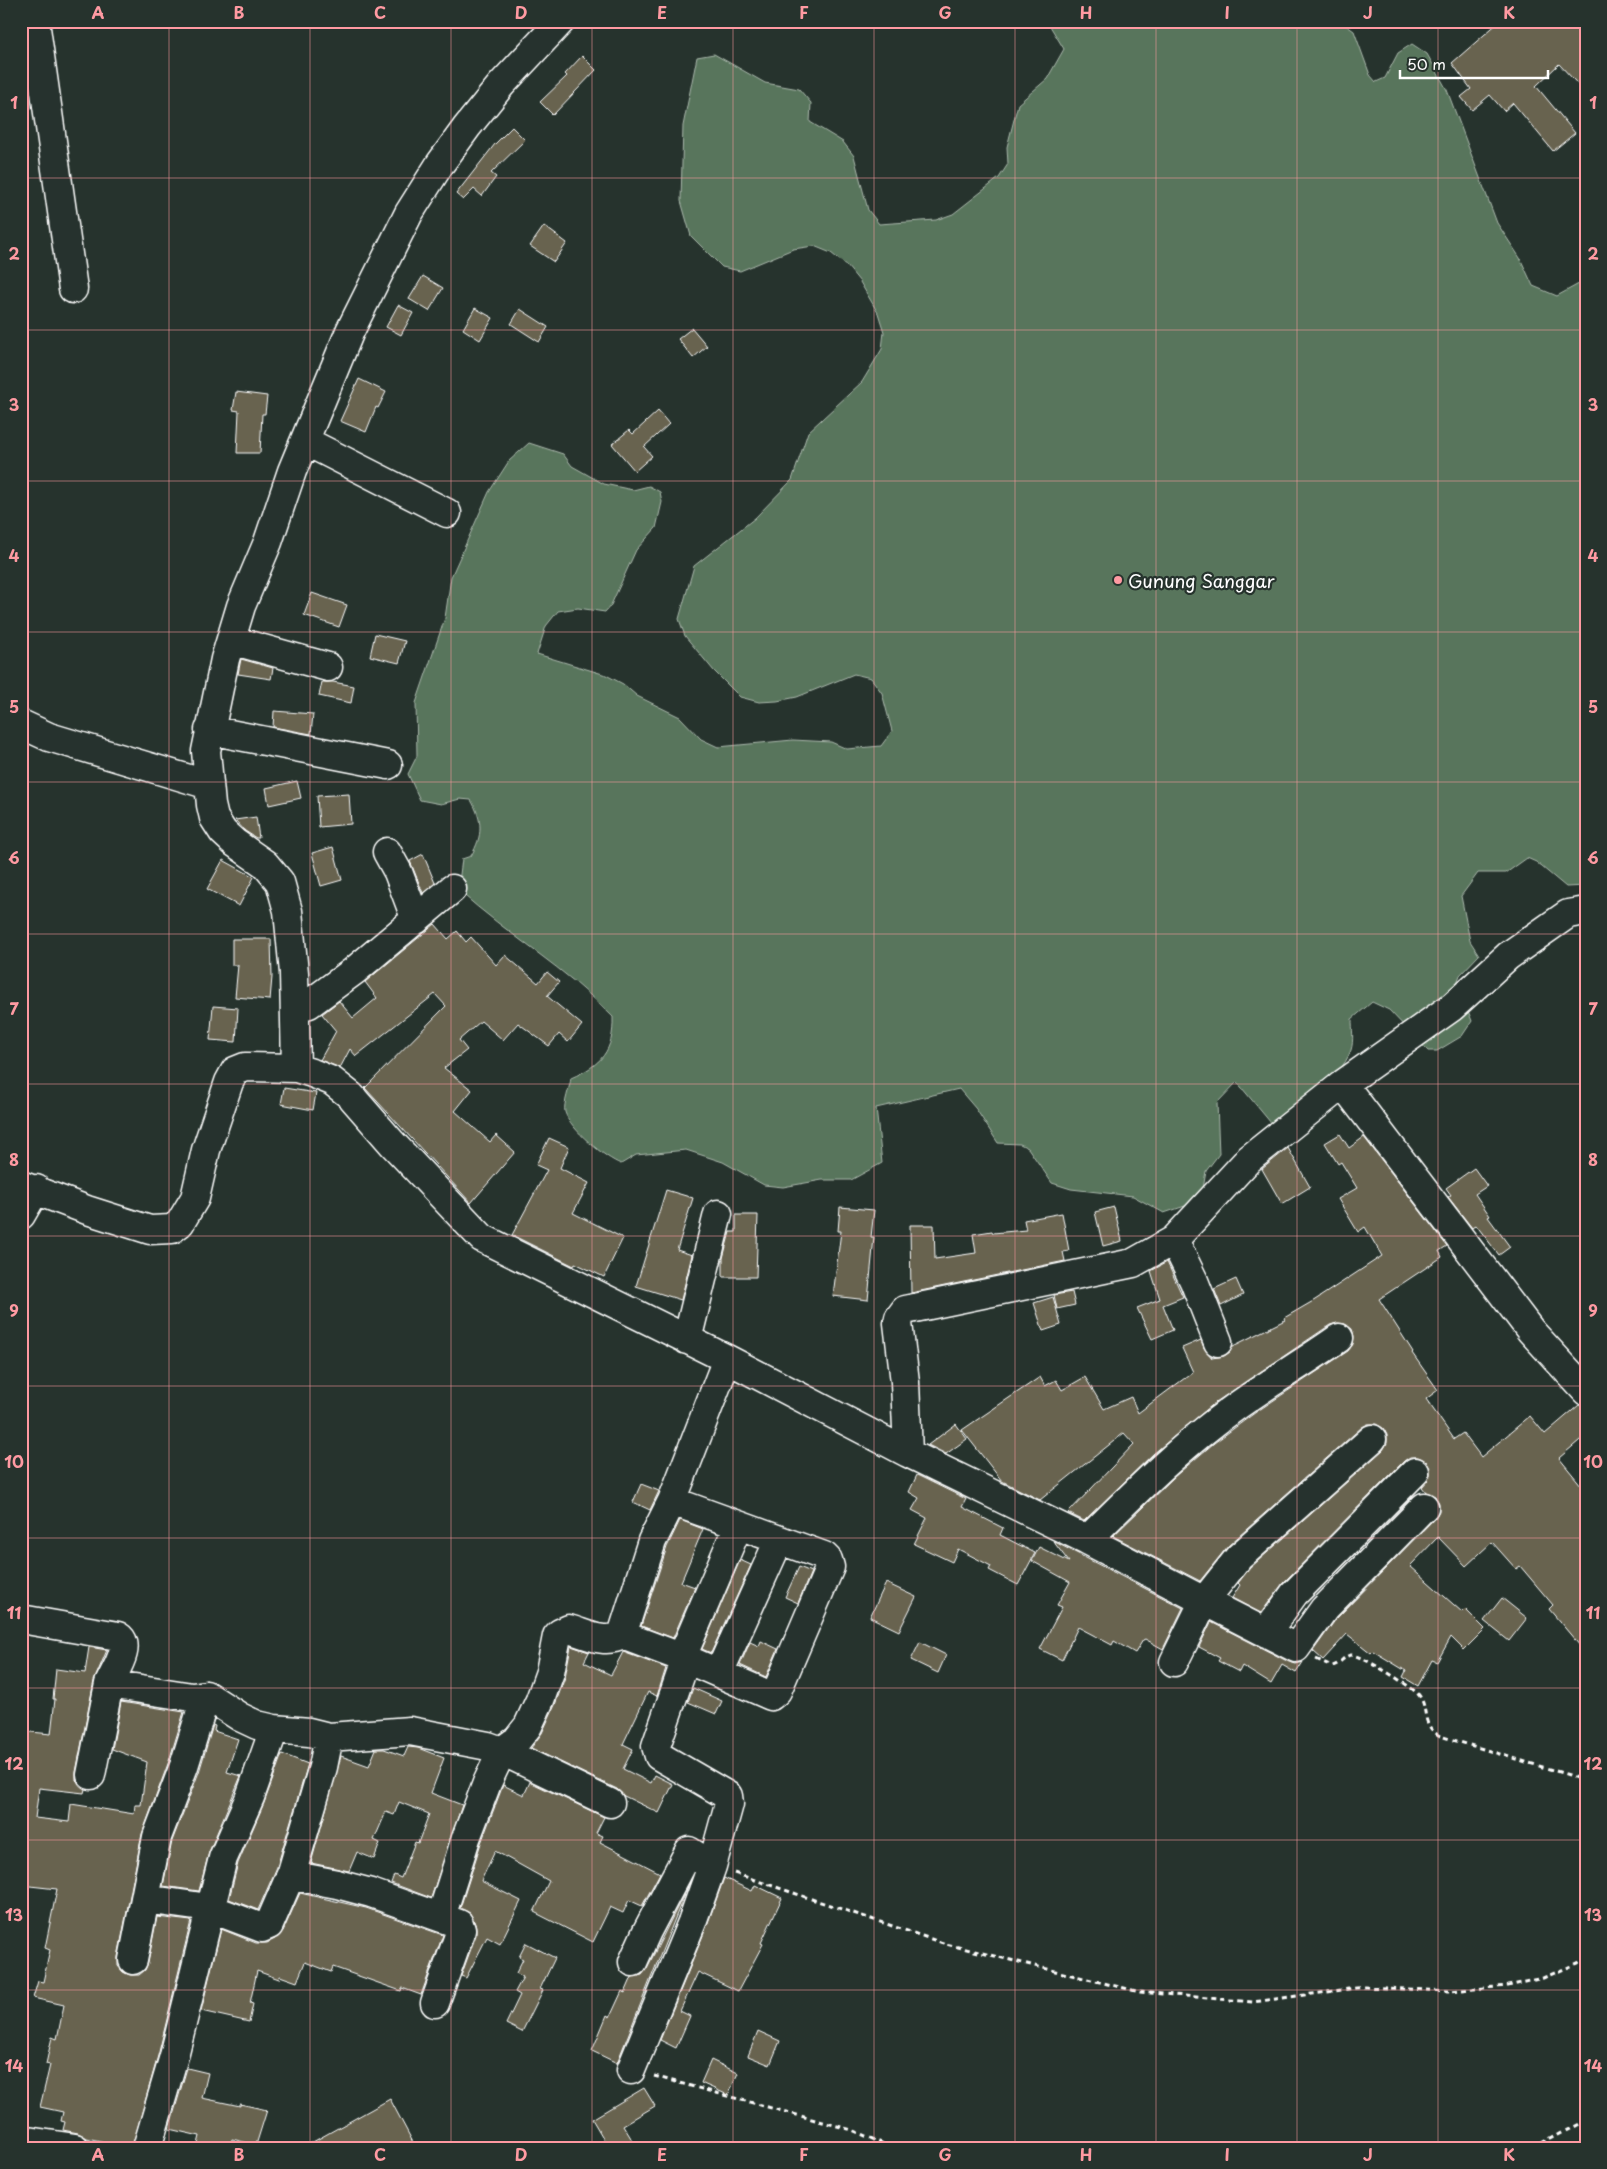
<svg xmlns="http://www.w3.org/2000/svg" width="1607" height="2169" viewBox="0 0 1607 2169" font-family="'Playpen Sans',sans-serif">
<rect width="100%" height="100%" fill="#26332d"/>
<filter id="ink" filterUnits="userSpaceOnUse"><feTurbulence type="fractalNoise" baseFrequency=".02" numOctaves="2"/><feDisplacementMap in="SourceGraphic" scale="10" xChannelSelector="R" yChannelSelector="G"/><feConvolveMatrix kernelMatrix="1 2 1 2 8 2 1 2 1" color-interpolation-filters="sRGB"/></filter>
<g filter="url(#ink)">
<path fill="#58745c" stroke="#acbaae" d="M1047,21h293l14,10 16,44 6,7 9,-4 13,-25 14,-9 15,10 20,36 50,133 23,35 13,28 24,10 29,-16v606l-20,1 -30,-25 -9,-4 -21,15h-28l-17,23 9,45 9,14 -19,20 -3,8 15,38 -10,15 -25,15h-9l-39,-41 -17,-8 -20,17c0,9 2,22 -1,31 -12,33 -52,53 -80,73l-34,-41 -20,21 2,51 -13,17 -3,18 -12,15 -27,9 -31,-17 -62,-7 -19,-6 -24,-35 -8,-4 -22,-1 -22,-34 -17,-20 -83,19 6,55 -31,17h-29l-39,7 -19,-2 -41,-23 -37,-12 -50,5 -15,9c-16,-6 -51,-35 -56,-52 -2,-8 5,-25 6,-34 30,-13 43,-27 42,-61 -46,-48 -105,-82 -155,-127l4,-31 9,-3c12,-21 12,-35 0,-56l-11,-1 -19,5 -21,-4 -12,-26 9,-18 -1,-53 29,-85 6,-41 38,-85 20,-31 20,-18 34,11 9,12 32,18 29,6 16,-4 11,6 2,10 -6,26 -20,22 -25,55 -6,7 -27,-4 -20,3 -12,15 -9,28 69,21 17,9 14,12 43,21 21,22 17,8 75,-7 38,2 16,7 34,-3 11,-15 -10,-38 -11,-15 -17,-4 -57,23 -20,4 -18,1 -19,-5 -26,-26 -29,-35 -6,-17 15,-53 61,-48 37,-38 16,-48 54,-50 20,-33 2,-17 -6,-19 -18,-31 -13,-16 -16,-13 -17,-7 -21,3 -53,22 -18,-4 -31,-31 -10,-35 2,-75 14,-69 17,-3 51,29 34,6 12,14 -1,19 33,20 11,14 14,54 11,14 57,-4 17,-6 46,-36 9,-14 -1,-17 11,-43 29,-25 17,-30z"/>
<path fill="#676350" stroke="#fff" d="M1500,21h86v72l-27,-29 -23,22 39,47 -22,18 -40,-48 -9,8 -14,-16 -18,15 -11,-13 10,-8 -19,-26z
M582,56l14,14 -43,45 -13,-13 27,-26 -2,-2z
M512,127l13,13 -34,33 5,4 -14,19 -8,-7 -11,11 -7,-6 39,-50z
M544,226l23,17 -13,19 -24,-16z
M423,276l20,12 -14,23 -20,-12z
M398,305l15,8 -12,22 -15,-8z
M475,308l18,10 -13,22 -17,-11z
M520,309l28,18 -9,15 -28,-18z
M692,328l15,18 -14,12 -15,-19z
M359,379l27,13 -8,16 -2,-1 -10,25 -26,-11z
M236,392l31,4 -2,18h-3l-2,39h-23l2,-42 -6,-1z
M658,411l11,13 -25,23 8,9 -17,15 -23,-27 17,-14 4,4z
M312,593l35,12 -8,22 -35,-12z
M375,634l30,7 -6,22 -29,-7z
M241,659l32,9 -2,11 -33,-5z
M322,682h11l21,4 -3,17 -32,-7z
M274,711l39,3 -2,20 -38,-7z
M297,781l4,17 -32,7 -3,-17z
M349,794l2,30 -32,3 -2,-31z
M256,817l3,21h-3l-11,-7 -10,-11z
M333,847l9,33 -21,6 -9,-33z
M423,854l12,29 -12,10 -13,-32z
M223,860l31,17 -15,29 -32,-17z
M435,924l13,15 9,-8 9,11 5,-5 25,28 9,-10 33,28 9,-11 12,10 -12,14 35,29 -14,17 -9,-8 -10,12 -31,-23 -15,17 -22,-19 -22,19 8,10 -23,18 28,22 -17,21 35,31 6,-7 19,17 -44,51 -106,-115 81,-82 -11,-12 -79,62 -6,-7 -10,19 -20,-8 16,-29 -14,-17 17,-13 14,17 24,-20 -12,-16z
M232,939h39l1,38 -2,23 -35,-3 3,-32h-6z
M213,1006l25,2 -2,34 -26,-2z
M284,1088l32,5 -3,17 -32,-6z
M1340,1134l9,14 15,-11 83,109 -8,5 3,6 -63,42 34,53 -1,1 26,37 -12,9 28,40 9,-6 18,24 49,-41 15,18 34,-29 7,1v29l-27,23 27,33v162l-37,-44 4,-4 -33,-39 -4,3 -24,-27 -26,24 -28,-29 -28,29 52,46 3,-3 20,20 -21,21 -13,-13 -14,25 -5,-2 -14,26 -15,-9 3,-6 -33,-20 -2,2 -24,-19 -24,26 -10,-9 23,-32 99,-101 4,-7v-8l-4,-7 -9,-4 -4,-5 8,-11v-8l-4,-7 -8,-4h-8l-6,4 -121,122 -22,30 -29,-15 8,-13 -2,-2 12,-15 133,-118 4,-7v-8l-4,-7 -7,-4h-8l-6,3 -133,118 -29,36 -87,-45 61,-59 40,-34 42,-31 92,-61 5,-7 1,-8 -2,-7 -7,-5 -8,-1 -7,2 -114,77 -63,52 -69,67 -16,-8 66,-69 -10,-11 -84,67 -38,-19 -40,-51 78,-53 5,9 11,-6 6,10 23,-13 19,32 27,-12 7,16 55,-41 -11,-24 19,-8 3,8 8,10 12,-2 6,-4 3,-6 52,-26 -1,-2 31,-18 67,-44 -17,-29 -7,5 -20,-33 19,-11 -16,-26 -3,2 -13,-21z
M549,1138l20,9 -9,21 29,15 -16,30 50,25 -19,39 -29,-14 -1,3 -62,-31 35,-65 -11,-5z
M1288,1148l22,39 -28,17 -20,-35z
M1474,1168l13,18 -12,8 15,22 -2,1 22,30 -11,8 -23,-30 -4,3 -24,-31 3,-2 -5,-7z
M666,1190l27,8 -16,52 15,5 -11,45 -45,-14z
M840,1207l34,3 -3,27h3l-6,63 -35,-4 8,-65h-3z
M1114,1207l8,34 -19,5 -8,-34z
M1062,1213l7,38 -6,1 2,9 -154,32 -1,-68h24l1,34 41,-6 -3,-19 19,-3 1,2 33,-3 -2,-10z
M736,1215h22l-2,62h-33v-19l7,-26h6z
M1167,1262l16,35 -20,8 10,25 -21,9 -15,-31 23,-9 -9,-28z
M1236,1279l7,16 -22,11 -7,-17z
M1072,1292l3,13 -18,4 -3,-14z
M1053,1297l8,28 -18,6 -9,-28z
M956,1424l11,15 -21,15 -18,-9z
M917,1475l49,24 -4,8 41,21 -3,7 35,18 -17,32 -29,-15 2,-4 -33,-17 -6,13 -38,-18 13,-26 -15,-8 7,-12 -10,-6z
M641,1484l18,7 -9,19 -17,-8z
M680,1520l23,9 -22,53 14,5 -22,51 -32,-12 26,-79z
M1053,1541l130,67 -20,41 -18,-10 -2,1 -8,13 -21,-12 -2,4 -34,-18 -16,33 -22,-11 22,-42 -5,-2 13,-23 -38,-21 7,-14 30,15z
M740,1560l11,5 -40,88 -9,-4z
M799,1567l12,5 -13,31 -13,-6z
M886,1583l30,14 -17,34 -29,-14z
M1502,1598l25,20 -18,23 -25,-20z
M1211,1622l78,40 7,2 7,-2 -7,11 -14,-8 -11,19 -29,-18 -3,6 -21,-11 2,-3 -21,-11z
M761,1641l17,8 -12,28 -26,-12 10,-23 9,4z
M920,1642l26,13 -8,18 -27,-13z
M571,1646l18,6 -5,10 27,13 12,-23 43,16 -9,28 -9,-4 -25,52 10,5 -10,20 28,14 4,-8 18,9 -14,29 -35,-17 -7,-7 -86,-41 11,-15 13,-28 10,-28z
M89,1647l18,3 -13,31 -18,91v8l9,9 -1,4 -45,-5 -4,30 34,4 2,-18 63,10 1,-9h6l6,-43 -35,-13 9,-47 63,10 -15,49 -27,73 -24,123v9l5,6 7,3h9l6,-5 3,-7 9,-46 34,4 -32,131 -27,96 -45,-10 -9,-5 -15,-3 2,-8 -4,-1 2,-9 -23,-5 10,-42 -4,-1 6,-27 5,2 7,-34 -31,-7 5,-17 5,1 7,-32 -5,-2 12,-59 -36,-4v-154l30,3 4,-35h-2l3,-30 29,4z
M693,1688l29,13 -6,13 -28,-12z
M213,1725l2,1 -1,5 24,8 -11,33 14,4 -32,76 -10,39 -36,-5 9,-45 27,-69z
M408,1747l10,1 26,10 -13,35 31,12 -31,93 -40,-15 3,-8 7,3 14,-36 3,1 11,-29 -30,-12 -5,13 -8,-3 -12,28 6,3 -6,16 -17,-7 -8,19 -38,-8 30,-107 28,10 7,-17h8l20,7z
M282,1754l26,10 -31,103 -19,43 -29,-11 9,-36 26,-60z
M530,1782l74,35 -8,16 7,3 -3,6 60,31 -18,33 -13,-6 -6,13 -13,-6 -17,35 -59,-30 15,-31 -54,-30 -14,30 40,20 -21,43 -13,-7 -21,41 -5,-2 15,-41v-9l-6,-13 -10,-5 21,-65 22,-58 21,10z
M724,1878l28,13 3,-6 27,13 -21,45 2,1 -25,47 -40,-19 -18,39 10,5 -14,32 -16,-8 46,-112z
M688,1886l-71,177 -25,-12 15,-36 3,2 12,-26 3,2 7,-16 10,-2 5,-7z
M300,1893l66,15 77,27 -22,60 -19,-7 -1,3 -68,-24 -2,5 -26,-10 -8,20 -17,-6 -1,3 -22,-8 -7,32 3,1 -4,18 -48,-11 20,-82 35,14h11l8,-4 8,-8z
M526,1943l29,15 -15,31 3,1 -21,42 -16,-8 14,-29 -5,-3 8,-15 -7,-4 7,-14 -4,-2z
M758,2031l22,10 -10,24 -22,-9z
M711,2060l27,13 -10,22 -27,-12z
M187,2068l21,5 -6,25 38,8v-2l27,6 -11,35 -24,-6 -2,9h-33l3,-12 -31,-7z
M644,2088l11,18 -32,19 14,23h-28l-17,-29z
M390,2099l26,49h-114z"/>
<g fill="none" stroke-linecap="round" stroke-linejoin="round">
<g stroke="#fff" stroke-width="31">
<path id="minor" d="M35,21l38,268
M305,441l142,72
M231,640l97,27
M21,724l28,13 160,48
M209,730l179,35
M387,852l11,20 18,48
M295,1008l14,-4 45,-33 98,-82
M296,1068l-2,-95 -6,-62 -8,-29 -15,-18 -30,-21 -12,-11 -9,-14 -3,-13 -5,-54 19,-92 16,-53 27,-64 24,-71 58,-140 59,-118 31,-49 27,-37 34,-42 60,-64
M1343,1084l188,247 55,60
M21,1185l66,25 63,20 22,-1 8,-6 15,-25 11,-48 23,-68 6,-11 10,-4 51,1 16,5 20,8 19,15 41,47 90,95 245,121 181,94 179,87 117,61 -30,61
M21,1215l15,-26
M1174,1240l20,41 24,61
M687,1340l31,-126
M1372,1439l-133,118 -35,44 92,47 28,-39 100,-102
M908,1453l-3,-71 -7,-59 1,-5 6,-8 228,-47 41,-23 75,-81 94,-75 109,-77 56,-51 60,-42 18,-3
M1087,1540c50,-50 101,-101 160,-141 30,-21 61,-39 92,-61
M21,1619l97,17c15,9 -4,36 -9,48l83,13 14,-2 34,22 17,8 17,4 35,3 20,5 81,-6 78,15 14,5 108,52
M1266,1633l28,-39 121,-122
M622,1635l64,24 85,37 6,-5 53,-124 -2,-7 -4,-4 -152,-55
M719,1673l60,-133
M329,1737l-6,30 -31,105 8,5 37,7 34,9 88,31 2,6 -26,73
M91,1775l18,-91
M712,1866l17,-62 -1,-8 -69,-40 -3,-10 30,-87 -1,-9 53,-124
M145,1899l64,9 53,20 7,-3 23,-53
M441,1917l25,-79 21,-55 15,-32 15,-11 11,-14 12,-26 10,-28 7,-36 3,-3 9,-4c17,5 36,16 53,6l30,-94 20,-40 55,-142
M133,1960l24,-123 27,-71 22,-71
M631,2070l61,-148 20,-56 -23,-15 -42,80 -14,31
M21,2140l54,8
M147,2148l27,-92 49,-198 27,-61 24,-68"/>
</g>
<path stroke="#fff" stroke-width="3" stroke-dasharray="5 4" stroke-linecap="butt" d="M1316,1659l16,7c8,-1 11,-10 19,-11 9,-1 60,31 67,39 12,14 1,30 22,42l129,39 17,7
M734,1873l212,71 194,48 113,10 111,-15 85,4 59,-5 35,-8 35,-15 8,-6
M654,2076l198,54 41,18
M1534,2148l52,-28"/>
<use href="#minor" stroke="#26332d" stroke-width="28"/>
</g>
</g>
<path fill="none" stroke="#ff9aa2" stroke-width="1" stroke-opacity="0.55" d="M169,21v2127M310,21v2127M451,21v2127M592,21v2127M733,21v2127M874,21v2127M1015,21v2127M1156,21v2127M1297,21v2127M1438,21v2127M21,178h1565M21,330h1565M21,481h1565M21,632h1565M21,782h1565M21,934h1565M21,1084h1565M21,1236h1565M21,1386h1565M21,1538h1565M21,1688h1565M21,1840h1565M21,1990h1565"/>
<circle fill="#ff9aa2" stroke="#26332d" stroke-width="2" cx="1118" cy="580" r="5"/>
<g text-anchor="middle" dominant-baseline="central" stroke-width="4.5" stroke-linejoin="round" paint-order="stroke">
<g font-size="18" fill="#fff" stroke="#26332d" text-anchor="start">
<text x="1128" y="580">Gunung Sanggar</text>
</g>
</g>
<rect width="1607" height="2169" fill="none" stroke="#26332d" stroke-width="55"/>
<path d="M1400 70v8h148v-8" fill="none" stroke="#ffffff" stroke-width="2.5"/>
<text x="1407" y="70" font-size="15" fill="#ffffff" stroke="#26332d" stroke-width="4" paint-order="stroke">50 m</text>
<rect x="28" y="28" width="1552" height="2114" fill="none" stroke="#ff9aa2" stroke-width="2"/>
<g font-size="16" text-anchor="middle" font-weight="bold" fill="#ff9aa2">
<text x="98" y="19">A</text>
<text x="239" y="19">B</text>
<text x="380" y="19">C</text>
<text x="521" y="19">D</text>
<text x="662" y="19">E</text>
<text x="804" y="19">F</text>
<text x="945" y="19">G</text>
<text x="1086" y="19">H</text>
<text x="1227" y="19">I</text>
<text x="1368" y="19">J</text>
<text x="1509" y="19">K</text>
<text x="14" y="109">1</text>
<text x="1593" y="109">1</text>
<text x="14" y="260">2</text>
<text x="1593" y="260">2</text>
<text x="14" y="411">3</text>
<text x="1593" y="411">3</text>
<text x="14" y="562">4</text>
<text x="1593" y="562">4</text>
<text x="14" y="713">5</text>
<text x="1593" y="713">5</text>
<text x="14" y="864">6</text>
<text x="1593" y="864">6</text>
<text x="14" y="1015">7</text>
<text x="1593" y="1015">7</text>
<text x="14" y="1166">8</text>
<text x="1593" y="1166">8</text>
<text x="14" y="1317">9</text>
<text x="1593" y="1317">9</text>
<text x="14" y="1468">10</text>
<text x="1593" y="1468">10</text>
<text x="14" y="1619">11</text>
<text x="1593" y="1619">11</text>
<text x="14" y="1770">12</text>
<text x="1593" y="1770">12</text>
<text x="14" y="1921">13</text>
<text x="1593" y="1921">13</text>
<text x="14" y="2072">14</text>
<text x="1593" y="2072">14</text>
<text x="98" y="2161">A</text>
<text x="239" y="2161">B</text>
<text x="380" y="2161">C</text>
<text x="521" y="2161">D</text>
<text x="662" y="2161">E</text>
<text x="804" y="2161">F</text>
<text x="945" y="2161">G</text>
<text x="1086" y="2161">H</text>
<text x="1227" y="2161">I</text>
<text x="1368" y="2161">J</text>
<text x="1509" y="2161">K</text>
</g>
</svg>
